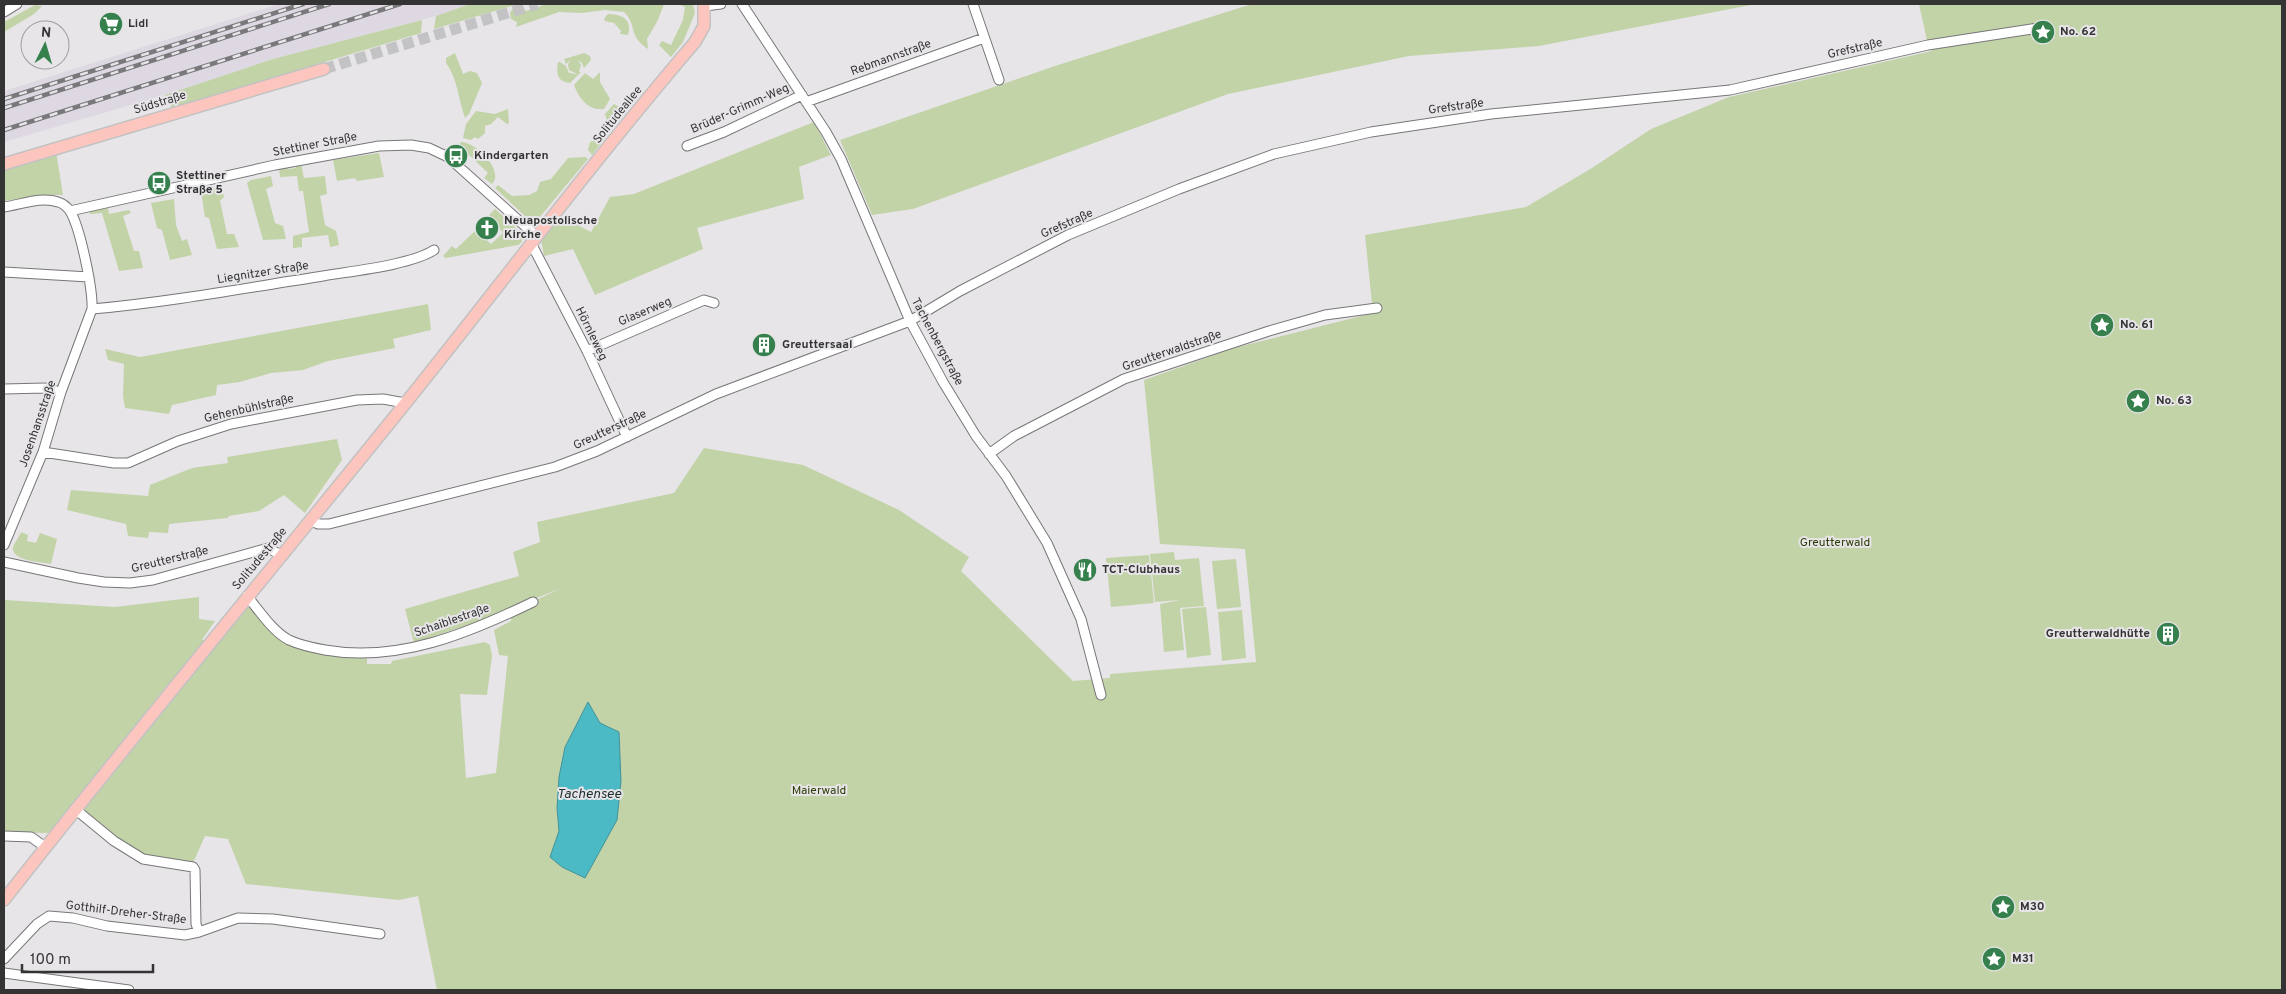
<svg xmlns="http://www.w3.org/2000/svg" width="2286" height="994" viewBox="0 0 2286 994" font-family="Overpass,sans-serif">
<rect width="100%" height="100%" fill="#e7e5e8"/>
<path fill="#ded8e2" d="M279,4l4,2 7,-2h180l-34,12 -163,43 -108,36 -161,47v-51z"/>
<path fill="#c2d3a8" d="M470,4h50l-5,2 7,1 4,4 21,-7h117l-6,16 -11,19 1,10c-21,-14 -10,-23 -24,-37l-19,-2 -23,3 -23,-1 -43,15 1,-5 -6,-3 -1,-6 5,-8 -81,24 2,-13z
M679,4h14l2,9 -12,29 -12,15 -12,-12 3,-4 9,4 12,-25 2,-13z
M1252,4h504l-217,42 -130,10 -181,38 -315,115 -41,6 -32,-75 218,-75z
M1919,4h363v986h-1845l-19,-94 -19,4 -153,-16 -18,-45 -23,-3 -12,27 -46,-7 -30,-16 -35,-28 -35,21 -43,-1 1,-232 110,7 84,-10v22l16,2 -13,19 8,1 37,-45 41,44 24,7 55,11v6h24l1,-3 93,-19 5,3 2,11 -5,39 -27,-1 6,84 30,-5 12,-117 -9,-1 -5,-25 17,-9 1,-9 49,-24 -70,29 -77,26 -9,-34 114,-33 -6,-24 27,-10 -3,-20 137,-29 30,-45 99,17 96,45 70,47 -8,14 112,110 37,-3v-4l146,-12 -11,-113 -85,-5 -16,-164 90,-32 139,-35 -8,-78 161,-28 66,-39 59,-39 78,-32 203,-46 -1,-6h-3z
M35,5l7,1 -8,8 -30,18v-10z
M608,14c13,0 25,5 20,21l-8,-1 1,-3 -7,-8 -9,-2 -1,-2z
M422,20l-1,13 -249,75 -7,-13 108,-36z
M455,53l8,21 7,-3 7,2 5,10 -13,31 -4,4c-7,-19 -7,-39 -19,-55v-5z
M584,53l6,3 1,4 -7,8 -2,-5 -4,-3 3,5 -2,7h2l-11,11c-13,-2 -14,-9 -12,-21h2l6,4 3,7 8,1 -8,-4 -1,-6 3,-4 -5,4 -2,-5z
M600,72v10l10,17 -6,10c-16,2 -25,-11 -30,-24l11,-12 8,6z
M614,104l12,7 -34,44 -4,-5 2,-8c15,-5 21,-12 15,-28z
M508,109l1,14 -2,1 -9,-7 -7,7 -6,2v7l-7,6 -3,-2 -4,3 -8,-2 3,-14 10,-13 19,3z
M814,122l17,33 -32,12 5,32 -107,29 6,21 -108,46 -22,-46 -29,7 -3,-17 21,-22 29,15 19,-35 24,-3z
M461,142c15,0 44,29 31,42l-8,-6 4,-5 -23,-22 -3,2 -6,-4z
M56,151l7,44h-16l-43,6v-33z
M379,153l5,24 -27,4 -2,-3 -18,3 -4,-21z
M585,157l3,2 -49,59 -14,-2 -30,-28 3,-3 14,11 17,-1 8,-4 3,-9 11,-3 17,-21z
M301,164l3,14 21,-2 2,18 -7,2 5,29 11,6 3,14 -9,2 -2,-12 -26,3v9l-9,1v-12l16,-4 -6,-41h-4l-2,-15 -17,1 -1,-8 9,-2v2l8,-1v-2z
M271,176l2,10 -7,3 9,34 8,3 3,13 -23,1 -16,-57 4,-3z
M221,187l3,10 -4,4 7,33h7l5,13 -22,2 -8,-31 -4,-1 -4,-26z
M174,199l2,26 6,16 5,-2 5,16 -22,5 -8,-30 -5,-2 -6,-25z
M108,208l1,6 20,-4 2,3 -8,3 11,35h5l4,17 -24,3 -17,-58 -12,1v-3z
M495,209c9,9 27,19 27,33l-4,3 -72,13 -3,-2 9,-10 4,3 20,-19 15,14 12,-11 -14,-18z
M428,304l3,26 -38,9 2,9 -67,13 -25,9 -32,3 -31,9 -23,3 -1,10 -44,10 -3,9 -44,-6 -2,-12 1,-32 -16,-4 -3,-11 35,8z
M337,439l5,21 -37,53 -21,-18 -25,16 -30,5 -1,2 -59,6 -1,9 -19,-1 -1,6 -20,-2 -2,-12 -59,-14 4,-20 77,6 2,-11 42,-17 36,-5 -1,-6z
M21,532l7,3 -1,6 9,2 4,-10 17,6 -6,25c-9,-2 -41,-3 -38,-17 2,-5 6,-10 8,-15z
M1174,552l1,8 24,-2 5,48 -24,2 4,42 -20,2 -4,-48 20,-4 -25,2 -5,-48z
M1149,555l5,48 -43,4 -5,-49z
M1236,559l5,48 -24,2 -5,-48z
M1206,607l5,48 -24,3 -5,-49z
M1242,610l4,48 -24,3 -4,-49z"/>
<path fill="#4bbac4" stroke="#449299" d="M588,702l12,21 19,9 2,49 -4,39 -32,58 -23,-11 -12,-10 9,-26 -2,-23 2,-31 6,-30z"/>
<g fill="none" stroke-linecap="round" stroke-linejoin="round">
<path stroke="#c3c2c4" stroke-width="11" stroke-dasharray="11 5.5" stroke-linecap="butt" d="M324,69l213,-65"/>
<g stroke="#777678" stroke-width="11">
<path id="minor" d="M742,4l84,128 15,27 69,162 33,61 33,54 30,40 41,67 34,76 20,76
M973,4l26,76
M705,6l16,-2
M4,12l13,-8
M806,102l178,-64
M687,146l37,-14 78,-37
M4,207c16,-2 37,-11 54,-5 4,1 9,5 12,9 10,16 23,78 22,98l-31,83 -18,60 -39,93
M70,211l205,-46 104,-19 32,-1 18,3 19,9 88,79
M531,243l56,108 40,86
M4,272l85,5
M92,309c77,-7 154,-21 231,-33 29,-5 88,-11 111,-26
M587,351l117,-51 10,3
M4,389l41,-1 16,4
M43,452l71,11h14l50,-22 53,-17 126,-24 26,-1 22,4
M989,454l25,-18 110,-57 145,-48 56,-16 52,-7
M310,520l8,4h11l226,-57 42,-16 119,-57 194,-73 50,-30 108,-56 111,-46 95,-35 97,-22 120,-18 239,-24 198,-45 110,-17
M4,562l74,16 26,4 26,1 23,-3 115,-32 13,7
M247,596c12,14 25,35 42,44 11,5 25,8 36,10 73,13 144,-17 208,-48
M75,809l39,32 29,18 50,8 2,3 1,54 3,8
M4,836l27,1 14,10
M4,959l33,-35 12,-8 24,2 34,8 78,9 14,-3 39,-14 35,1 107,15
M4,973l125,17"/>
</g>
<g stroke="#c2c2c2" stroke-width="14">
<path id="major" d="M4,164l320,-95
M4,900c131,-167 267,-330 400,-495 97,-121 190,-245 291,-363l9,-16v-22"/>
</g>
<use href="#minor" stroke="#fff" stroke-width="9"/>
<use href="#major" stroke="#fcc6bf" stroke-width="11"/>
<g stroke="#79787a" stroke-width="4.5">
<path id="rail" d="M4,99l299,-95
M4,108l325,-104
M4,130l396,-126"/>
</g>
<use href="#rail" stroke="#e7e5e8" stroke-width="2.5" stroke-dasharray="8" stroke-linecap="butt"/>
</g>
<defs>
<g id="supermarket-disc" transform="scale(1.25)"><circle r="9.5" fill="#35804d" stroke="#e7e5e8"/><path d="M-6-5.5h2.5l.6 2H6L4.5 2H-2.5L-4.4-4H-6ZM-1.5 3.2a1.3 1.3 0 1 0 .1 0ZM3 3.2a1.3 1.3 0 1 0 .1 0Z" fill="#fff"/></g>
<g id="sight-disc" transform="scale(1.25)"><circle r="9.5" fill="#35804d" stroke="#e7e5e8"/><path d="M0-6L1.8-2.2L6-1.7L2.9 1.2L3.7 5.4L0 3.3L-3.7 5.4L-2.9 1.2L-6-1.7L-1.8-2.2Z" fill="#fff"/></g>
<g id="bus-disc" transform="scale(1.25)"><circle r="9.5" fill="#35804d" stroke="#e7e5e8"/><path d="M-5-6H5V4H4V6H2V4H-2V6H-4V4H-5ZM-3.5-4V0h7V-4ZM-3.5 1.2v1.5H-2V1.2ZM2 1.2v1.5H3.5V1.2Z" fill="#fff"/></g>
<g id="church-disc" transform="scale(1.25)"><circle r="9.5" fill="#35804d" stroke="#e7e5e8"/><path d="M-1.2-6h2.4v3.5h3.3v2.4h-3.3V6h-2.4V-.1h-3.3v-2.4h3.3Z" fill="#fff"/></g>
<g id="building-disc" transform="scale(1.25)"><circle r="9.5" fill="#35804d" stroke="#e7e5e8"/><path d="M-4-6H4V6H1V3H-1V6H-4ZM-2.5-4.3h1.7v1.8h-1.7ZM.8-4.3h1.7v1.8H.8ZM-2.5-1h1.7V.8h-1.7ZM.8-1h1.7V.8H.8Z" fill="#fff"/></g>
<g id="restaurant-disc" transform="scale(1.25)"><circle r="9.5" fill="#35804d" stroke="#e7e5e8"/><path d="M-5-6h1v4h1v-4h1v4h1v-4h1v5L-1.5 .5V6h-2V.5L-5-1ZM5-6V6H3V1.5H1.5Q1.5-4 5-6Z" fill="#fff"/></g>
</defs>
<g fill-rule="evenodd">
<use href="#supermarket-disc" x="111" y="24"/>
<use href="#sight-disc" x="2043" y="32"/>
<use href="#bus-disc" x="456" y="156"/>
<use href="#bus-disc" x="159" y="183"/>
<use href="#church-disc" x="487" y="228"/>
<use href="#sight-disc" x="2102" y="325"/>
<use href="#building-disc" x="764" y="345"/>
<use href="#sight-disc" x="2138" y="401"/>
<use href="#restaurant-disc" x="1085" y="570"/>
<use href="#building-disc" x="2168" y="634"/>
<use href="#sight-disc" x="2003" y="907"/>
<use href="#sight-disc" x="1994" y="959"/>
</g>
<g text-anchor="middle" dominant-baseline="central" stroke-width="4" stroke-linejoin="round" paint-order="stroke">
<g font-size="12" font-weight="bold" fill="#353435" stroke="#e7e5e8" text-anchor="start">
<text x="128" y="24">Lidl</text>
<text x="2060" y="32">No. 62</text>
<text x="474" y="156">Kindergarten</text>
<text x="176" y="176">Stettiner<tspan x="176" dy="14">Straße 5</tspan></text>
<text x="504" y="221">Neuapostolische<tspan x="504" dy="14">Kirche</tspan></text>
<text x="2120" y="325">No. 61</text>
<text x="782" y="345">Greuttersaal</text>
<text x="2156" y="401">No. 63</text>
<text x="1102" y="570">TCT-Clubhaus</text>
<text x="2150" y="634" text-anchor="end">Greutterwaldhütte</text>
<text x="2020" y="907">M30</text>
<text x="2012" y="959">M31</text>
</g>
<g font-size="12" fill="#353435" stroke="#e7e5e8">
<text transform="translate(1855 49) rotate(-13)">Grefstraße</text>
<text transform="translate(891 58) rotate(-20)">Rebmannstraße</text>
<text transform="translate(160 103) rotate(-17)">Südstraße</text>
<text transform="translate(1456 107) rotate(-8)">Grefstraße</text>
<text transform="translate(740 109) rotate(-24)">Brüder-Grimm-Weg</text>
<text transform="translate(618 115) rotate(-51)">Solitudeallee</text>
<text transform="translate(315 145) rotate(-11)">Stettiner Straße</text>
<text transform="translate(1067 224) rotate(-24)">Grefstraße</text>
<text transform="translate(263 273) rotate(-9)">Liegnitzer Straße</text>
<text transform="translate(645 312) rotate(-23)">Glaserweg</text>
<text transform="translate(591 334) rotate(64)">Hörnleweg</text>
<text transform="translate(937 342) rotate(62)">Tachenbergstraße</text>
<text transform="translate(1172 351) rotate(-19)">Greutterwaldstraße</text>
<text transform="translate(249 409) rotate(-13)">Gehenbühlstraße</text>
<text transform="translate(38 424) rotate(-71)">Josenhansstraße</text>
<text transform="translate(610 430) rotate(-25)">Greutterstraße</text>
<text transform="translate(260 559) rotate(-50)">Solitudestraße</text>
<text transform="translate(170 560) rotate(-14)">Greutterstraße</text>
<text transform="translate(452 621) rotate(-19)">Schaiblestraße</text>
<text transform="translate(126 913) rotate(7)">Gotthilf-Dreher-Straße</text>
</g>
<g font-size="12" fill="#2e3e07" stroke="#e7e5e8">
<text x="1835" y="543">Greutterwald</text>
<text x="819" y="791">Maierwald</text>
</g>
<g font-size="14" font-style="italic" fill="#1b2f31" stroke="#e7e5e8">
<text x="589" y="794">Tachensee</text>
</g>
</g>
<rect width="2286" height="994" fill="none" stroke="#353435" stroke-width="10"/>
<g transform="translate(45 45) rotate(5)"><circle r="24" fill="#e7e5e8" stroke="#a09ea0"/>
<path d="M0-4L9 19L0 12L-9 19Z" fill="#35804d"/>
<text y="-8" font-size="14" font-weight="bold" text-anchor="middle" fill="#353435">N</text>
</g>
<path d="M22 964v8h131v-8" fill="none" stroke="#353435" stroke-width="2.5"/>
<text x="30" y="964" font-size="15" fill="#353435" stroke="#e7e5e8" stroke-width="4" paint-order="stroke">100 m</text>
</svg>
